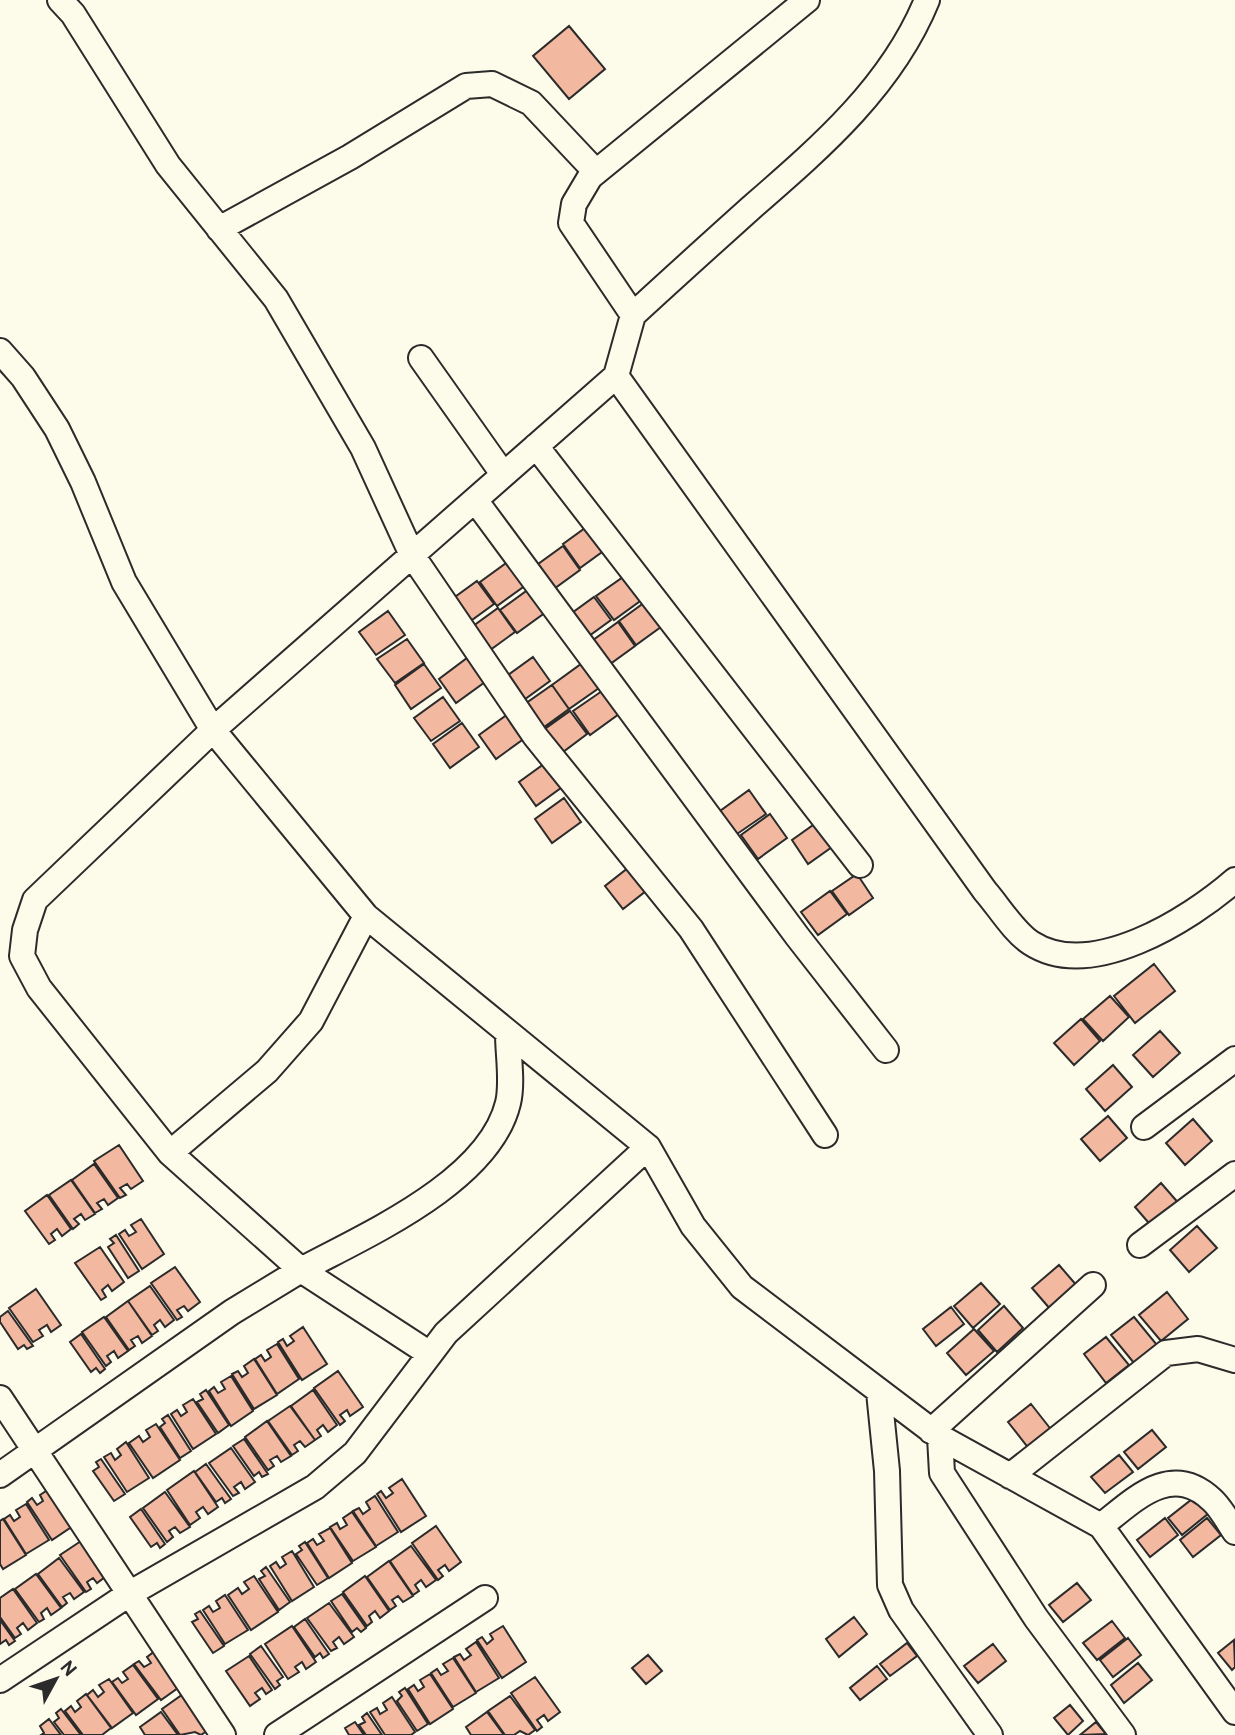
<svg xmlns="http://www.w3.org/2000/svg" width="1235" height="1735" viewBox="0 0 1235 1735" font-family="Overpass,sans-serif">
<rect width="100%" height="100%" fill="#fdfbea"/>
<path fill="#f2b8a0" stroke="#2b2b2b" stroke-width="2" d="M569,26l36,43 -36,30 -36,-43z
M592,523l17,24 -29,21 -17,-24z
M563,546l17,24 -29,21 -17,-24z
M509,561l17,24 -29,21 -17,-24z
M626,575l17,24 -29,21 -18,-24z
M477,581l17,23 -29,21 -17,-23z
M529,589l17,23 -29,21 -17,-23z
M594,597l17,23 -29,21 -17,-23z
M648,600l17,24 -29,21 -17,-24z
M498,608l17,24 -29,21 -17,-24z
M388,611l17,24 -29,20 -17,-23z
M618,622l17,24 -29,21 -17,-24z
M407,639l17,24 -29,20 -18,-24z
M533,657l17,24 -29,21 -17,-24z
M467,658l18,24 -29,21 -17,-24z
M424,664l17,24 -30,21 -16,-24z
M581,664l18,24 -30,21 -17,-24z
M552,685l17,24 -29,21 -18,-24z
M602,691l17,23 -29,21 -17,-24z
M443,697l17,24 -29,20 -17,-23z
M570,711l17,23 -28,21 -17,-24z
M508,714l17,24 -29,21 -17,-24z
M462,723l17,24 -29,21 -17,-24z
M548,761l17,24 -29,21 -17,-24z
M749,790l17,24 -29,20 -17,-23z
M564,798l17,24 -29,21 -17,-24z
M770,814l17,24 -29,21 -17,-24z
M816,823l16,24 -24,17 -16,-24z
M633,864l18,23 -28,22 -18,-23z
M857,874l16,24 -24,17 -17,-24z
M830,891l17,23 -29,21 -17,-23z
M1154,964l21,27 -40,32 -21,-27z
M1110,996l19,21 -26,24 -20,-22z
M1081,1019l19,22 -26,24 -20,-22z
M1160,1031l20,22 -27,24 -20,-22z
M1113,1065l19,22 -27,24 -19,-22z
M1108,1116l19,22 -27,23 -19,-22z
M1193,1119l19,22 -27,24 -19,-22z
M119,1145l24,36 -12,8 -4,-5 -7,4 6,7 -6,3 -26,-37z
M94,1164l24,34 -10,7 -4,-6 -7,4 5,6 -7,4 -23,-33z
M71,1180l24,34 -10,6 -4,-6 -7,5 5,5 -6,5 -24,-34z
M1161,1183l20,23 -27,23 -19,-22z
M47,1195l24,34 -9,7 -5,-7 -6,5 4,6 -6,4 -24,-33z
M141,1219l23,35 -22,15 -23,-35 6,-4 4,6 7,-4 -5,-7z
M1197,1226l20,22 -28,24 -19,-22z
M116,1235l23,36 -11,7 -20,-31 6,-4 -4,-4z
M100,1247l24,35 -12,9 -4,-6 -6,5 4,7 -5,3 -26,-37z
M1059,1265l19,22 -27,23 -19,-22z
M175,1267l25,35 -12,9 -4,-5 -7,4 5,7 -5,3 -26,-37z
M981,1283l19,21 -27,24 -19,-22z
M150,1286l24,34 -9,7 -5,-7 -6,5 4,6 -6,4 -24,-34z
M36,1289l25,36 -10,7 -4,-7 -8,5 4,6 -10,6 -24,-34z
M1167,1292l21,27 -27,22 -22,-26z
M128,1301l24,35 -10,7 -4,-7 -7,4 4,6 -6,4 -23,-33z
M1004,1306l19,22 -26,24 -19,-22z
M951,1307l13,17 -28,22 -13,-17z
M8,1311l25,35 -6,3 -3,-4 -6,4 -18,-27v-5z
M104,1317l24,34 -10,7 -4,-7 -7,5 4,6 -5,4 -24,-34z
M1134,1317l23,28 -23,18 -23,-28z
M303,1327l24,37 -25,16 -24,-38 5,-3 4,7 7,-5 -4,-5z
M974,1329l20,22 -28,24 -19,-22z
M81,1334l24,35 -5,4 -4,-5 -5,4 -21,-30z
M1106,1337l23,28 -23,18 -22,-29z
M277,1344l22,35 -22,15 -22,-35 6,-4 4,6 6,-4 -4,-7z
M254,1359l23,36 -23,14 -22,-35 6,-3 4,6 6,-4 -4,-7z
M338,1371l25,36 -13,9 -3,-6 -7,5 5,6 -5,4 -26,-37z
M231,1376l22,35 -22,15 -22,-35 5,-4 4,6 7,-4 -4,-7z
M206,1390l23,35 -11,8 -21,-31 6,-3 -3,-5z
M313,1390l24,35 -9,7 -5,-7 -6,5 4,6 -6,4 -24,-34z
M193,1399l23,35 -23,15 -22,-35 6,-4 4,6 6,-4 -4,-7z
M1031,1404l22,28 -23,18 -22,-28z
M290,1406l25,34 -10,7 -5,-6 -6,4 4,6 -6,4 -24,-34z
M168,1415l23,36 -11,7 -20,-31 5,-4 -3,-4z
M267,1421l24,35 -10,6 -4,-6 -7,4 4,6 -6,4 -23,-33z
M156,1424l24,36 -27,18 -24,-35 10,-7 4,6 7,-5 -4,-7z
M1152,1430l14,17 -28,22 -14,-17z
M244,1439l24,35 -6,3 -3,-5 -5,4 -21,-30z
M126,1442l23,36 -22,14 -23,-35 7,-4 4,7 6,-5 -4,-6z
M231,1448l24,34 -10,7 -4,-7 -7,5 5,6 -6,3 -24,-33z
M1119,1455l14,17 -28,21 -14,-16z
M101,1459l24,35 -11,7 -21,-30 6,-4 -3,-5z
M206,1464l25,35 -6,4 -3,-5 -6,4 -21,-30z
M194,1471l24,36 -10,7 -5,-7 -7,5 4,6 -10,7 -23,-35z
M402,1479l24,37 -25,16 -24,-38 4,-3 5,7 7,-5 -4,-5z
M52,1487l24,37 -24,16 -25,-38 5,-4 5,7 6,-4 -3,-6z
M165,1492l25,35 -10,6 -5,-6 -6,4 4,6 -6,5 -24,-34z
M375,1496l23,36 -22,14 -23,-35 6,-3 4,6 7,-5 -4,-7z
M1196,1496l13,17 -27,22 -14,-17z
M26,1504l23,36 -23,14 -22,-35 6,-4 4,6 6,-4 -4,-7z
M141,1509l24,35 -5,4 -3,-5 -6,4 -21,-30z
M352,1512l24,35 -23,14 -23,-34 7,-4 3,6 7,-4 -4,-7z
M1165,1518l13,17 -28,22 -13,-17z
M1207,1518l14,17 -28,22 -13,-17z
M3,1519l23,36 -23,14 -3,-5v-43z
M436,1526l25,36 -12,9 -4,-6 -7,5 5,6 -5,4 -26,-37z
M330,1528l22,35 -23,15 -22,-35 6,-4 4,6 7,-4 -5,-7z
M84,1539l25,35 -12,9 -4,-5 -6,4 4,7 -5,3 -26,-37z
M305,1542l23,36 -11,7 -21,-31 6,-4 -3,-4z
M411,1546l25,34 -10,7 -5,-7 -6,5 4,6 -6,4 -23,-34z
M292,1551l22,36 -22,14 -22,-35 6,-4 4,6 6,-4 -4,-7z
M59,1558l25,34 -10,7 -4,-6 -7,4 4,6 -5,4 -24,-33z
M389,1561l24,35 -10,6 -5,-6 -6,4 4,6 -6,4 -23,-33z
M266,1567l24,35 -11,8 -20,-31 6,-3 -4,-5z
M36,1574l25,34 -10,7 -4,-7 -6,5 3,6 -5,3 -24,-33z
M254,1576l24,36 -27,18 -23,-35 10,-7 4,6 7,-5 -5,-7z
M365,1576l24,35 -9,7 -5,-7 -6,5 3,6 -5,4 -24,-34z
M1077,1583l14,17 -28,22 -14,-17z
M13,1589l24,34 -9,7 -5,-7 -6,5 4,6 -6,4 -15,-21v-19z
M342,1594l24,34 -5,4 -4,-4 -5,4 -21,-31z
M225,1595l23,35 -23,14 -22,-34 6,-4 4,6 7,-4 -4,-7z
M329,1603l25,34 -10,7 -5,-7 -6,5 4,6 -6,3 -24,-33z
M200,1611l24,35 -11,7 -21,-31 6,-3 -3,-5z
M854,1617l13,17 -28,23 -13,-18z
M305,1619l24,35 -6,4 -3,-5 -5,4 -21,-30z
M0,1620l15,21 -6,4 -3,-5 -6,4z
M1112,1621l13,17 -28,22 -14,-17z
M292,1626l24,36 -10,7 -4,-7 -7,5 4,5 -11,7 -23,-35z
M503,1626l23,36 -24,16 -25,-38 5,-3 5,7 6,-5 -3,-5z
M1128,1638l13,17 -28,22 -13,-17z
M1234,1640l1,27 -3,3 -14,-17z
M476,1642l23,36 -23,14 -22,-35 6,-3 4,6 7,-5 -5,-6z
M907,1643l10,13 -27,20 -10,-12z
M993,1644l13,17 -28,22 -14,-17z
M261,1646l22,31 -6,4 3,4 -5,4 -25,-35z
M159,1648l26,35 -24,17 -27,-36 5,-3 5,6 7,-4 -4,-6z
M648,1655l14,16 -16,13 -14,-16z
M249,1656l23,34 -6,4 -4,-6 -7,5 5,6 -10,7 -24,-35z
M453,1658l23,35 -23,14 -22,-34 6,-4 4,6 7,-4 -5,-7z
M1138,1663l14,17 -28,23 -13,-18z
M133,1665l25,34 -22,16 -24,-33 6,-4 4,5 6,-4 -5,-7z
M877,1666l10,13 -27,21 -10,-12z
M430,1674l23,35 -23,15 -22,-35 6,-4 4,6 6,-4 -4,-7z
M535,1677l25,35 -12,9 -4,-6 -7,5 5,7 -5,4 -26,-38z
M109,1679l24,34 -21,15 -25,-33 6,-5 5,7 6,-5 -5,-7z
M405,1688l23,36 -11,7 -20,-30 5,-5 -3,-4z
M186,1692l25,36 -10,7 -6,-3 -15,3 -18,-26z
M86,1694l25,34 -9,7h-19l-18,-24 6,-5 4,6 6,-5 -4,-6z
M510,1696l25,34 -7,5 -8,-4 -6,4h-9l-17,-24z
M392,1697l23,35 -4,3h-26l-15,-23 7,-4 3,6 7,-4 -4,-7z
M1070,1705l13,16 -15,14 -14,-17z
M61,1709l20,26h-17l-10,-13 5,-4 -3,-5z
M161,1712l17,23h-33l-5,-8z
M487,1712l17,23h-33l-5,-8z
M367,1713l15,22h-16l-7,-10 6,-3 -3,-5z
M49,1719l12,16h-20l3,-2 -4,-7z
M355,1722l9,13h-15l-4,-7z
M1096,1722l10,12 -26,1z"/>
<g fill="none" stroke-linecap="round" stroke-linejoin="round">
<g stroke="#2b2b2b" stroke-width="28">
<path id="minor" d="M60,0l13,14 95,151 108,134 87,149 49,107 123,181 156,193 134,206
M219,229l131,-72 116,-71 26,-2 39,19 65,69
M633,315c39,-36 79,-72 119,-108 69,-60 140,-121 175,-207
M0,351l23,26 34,52 26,53 41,100 89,148 153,186 282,231 45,79 49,61 198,150 161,89 134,186
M421,358l82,116
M616,376l369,515c14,16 29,41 46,52 60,39 158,-23 204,-63
M536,446l324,419
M475,500l322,436 89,114
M1144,1127l91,-68
M170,1153l97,-82 44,-50 55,-105
M1140,1245l95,-71
M430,1354l-129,-84c65,-35 188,-88 207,-167 5,-20 0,-48 0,-69
M879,1392l8,79 3,114 11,25 89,125
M0,1398l223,337
M931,1431l162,-146
M940,1437l2,36 94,145 87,117
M0,1475l232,-163 69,-42 -131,-117 -131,-165 -17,-32 3,-26 10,-30 178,-170 403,-354 17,-61 -62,-92 3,-19 16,-27 217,-177
M1010,1476l156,-123 32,-4 37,11
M1101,1526c33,-26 70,-65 111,-26 9,8 16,22 23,32
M0,1680l129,-86 186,-107 40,-34 91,-120 202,-186
M277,1735l208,-137"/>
</g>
<use href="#minor" stroke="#fdfbea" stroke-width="24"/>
</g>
<g transform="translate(56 1679) rotate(50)" stroke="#fdfbea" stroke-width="5" paint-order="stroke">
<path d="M0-5L12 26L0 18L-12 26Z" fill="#2b2b2b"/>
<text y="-10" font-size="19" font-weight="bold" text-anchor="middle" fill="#2b2b2b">N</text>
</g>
</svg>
